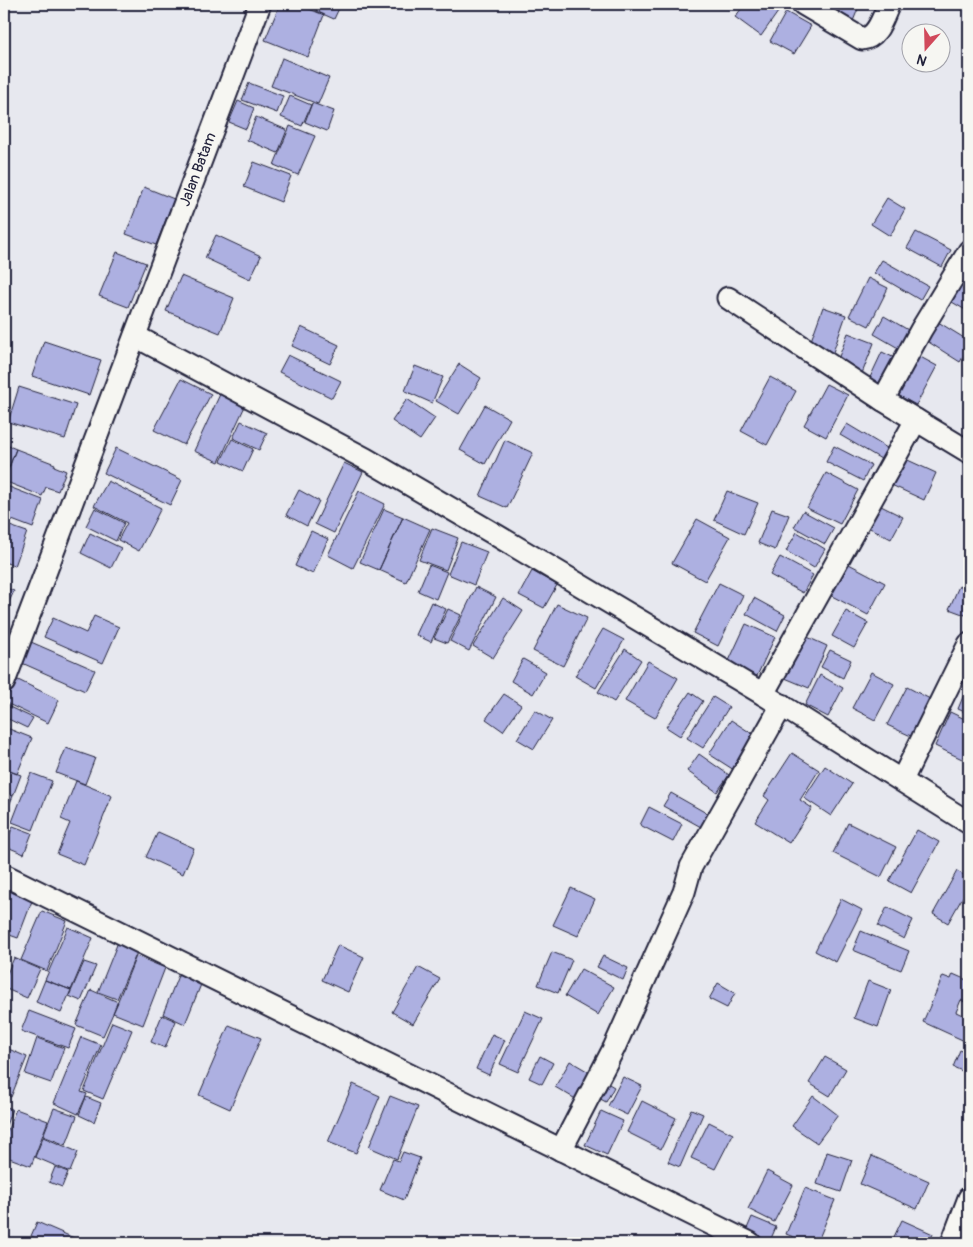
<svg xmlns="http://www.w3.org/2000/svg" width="973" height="1247" viewBox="0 0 973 1247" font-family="Pangolin,sans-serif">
<rect width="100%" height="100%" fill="#e7e8ef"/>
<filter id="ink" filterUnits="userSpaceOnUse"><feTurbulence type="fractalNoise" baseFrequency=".02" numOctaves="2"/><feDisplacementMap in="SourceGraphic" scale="10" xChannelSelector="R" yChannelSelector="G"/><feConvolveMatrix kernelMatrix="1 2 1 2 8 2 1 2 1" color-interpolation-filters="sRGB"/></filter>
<g filter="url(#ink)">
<path fill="#adb0e1" stroke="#22223b" d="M280,4h17l27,11 -16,42 -43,-17z
M303,4h15l-2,5z
M319,4h22l-7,15 -18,-8z
M745,4h21l12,8 -17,24 -26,-19z
M836,4h24l-9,22 -20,-8z
M786,12l25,14 -17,28 -24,-13z
M282,58l47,20 -11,26 -47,-18z
M249,83l34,13 -6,17 -35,-13z
M290,96l21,9 -9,21 -21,-9z
M238,101l16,7 -8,21 -17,-7z
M312,103l22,8 -7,20 -22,-9z
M256,117l31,13 -9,23 -31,-13z
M290,126l25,10 -17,39 -24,-10z
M254,162l37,14 -10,26 -37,-15z
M144,187l30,12 -18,46 -30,-11z
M887,198l18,11 -15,27 -19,-12z
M916,232l35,18 -9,17 -35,-19z
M216,235l45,21 -11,23 -45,-21z
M117,252l29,11 -18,44 -29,-11z
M882,260l46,26 -8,14 -46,-27z
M181,276l53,22 -14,35 -54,-22z
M868,278l20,10 -19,38 -20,-10z
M955,281l14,8v23l-24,-14z
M823,307l23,8 -14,40 -23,-9z
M884,316l26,15 -10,18 -26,-15z
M930,317l39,24v6l-9,15 -41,-26z
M301,327l38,18 -9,19 -38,-18z
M848,333l26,10 -13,33 -26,-9z
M44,341l57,19 -12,35 -57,-19z
M882,352l17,8 -15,32 -17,-8z
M913,353l24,13 -21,39 -24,-13z
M288,355l53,26 -9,17 -53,-26z
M459,364l22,14 -22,36 -23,-13z
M415,366l28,11 -11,26 -27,-12z
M770,377l26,14 -29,54 -26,-14z
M181,379l30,15 -27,51 -30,-15z
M826,384l22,11 -22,42 -22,-12z
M19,387l57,18 -11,34 -57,-17z
M221,392l25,12 -27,58 -25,-11z
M407,399l28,19 -15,22 -28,-19z
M485,405l25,14 -25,45 -25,-14z
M241,421l26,12 -8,17 -26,-12z
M847,424l40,24 -6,11 -41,-24z
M232,439l21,10 -10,22 -22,-10z
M505,440l28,13 -26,55 -27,-12z
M4,444l12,5 -12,31z
M834,446l37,19 -8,16 -37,-19z
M116,448l66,32 -12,25 -66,-32z
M16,449l39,15 -1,2 12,5 -8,20 -12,-4 -4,9 -38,-15z
M899,456l37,17 -12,27 -37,-17z
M344,463l19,9 -29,61 -19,-9z
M826,473l32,17 -18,34 -33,-16z
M108,481l53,27 -22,43 -21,-11 9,-17 -33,-17z
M4,485l39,15 -10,28 -29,-11z
M299,490l20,11 -12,25 -21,-11z
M359,491l26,13 -32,64 -25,-13z
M727,491l31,12 -14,31 -30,-14z
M875,503l28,14 -12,22 -27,-14z
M95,508l29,15 -8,18 -30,-15z
M384,509l19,8 -24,53 -19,-8z
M772,509l17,6 -14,35 -17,-7z
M803,511l31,17 -9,16 -31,-17z
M403,517l27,12 -24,53 -27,-12z
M697,519l33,18 -25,44 -33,-18z
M4,524l23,8 -12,34 -11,-4z
M432,528l26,10 -12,32 -27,-10z
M311,531l17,8 -15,35 -18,-8z
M797,532l28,17 -11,19 -28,-17z
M90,533l31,15 -10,20 -30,-15z
M461,542l26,10 -13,33 -26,-11z
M780,557l33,18 -10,18 -33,-18z
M847,563l38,20 -17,32 -38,-20z
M429,565l18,7 -11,27 -18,-8z
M532,571l25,14 -13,23 -25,-13z
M719,583l24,12 -25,51 -25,-13z
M959,586l10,5 -1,25 -19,-7z
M4,587l10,4 -10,22z
M476,587l20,10 -27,54 -19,-10z
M503,598l20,13 -30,47 -20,-12z
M754,598l31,17 -8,16 -31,-17z
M431,602l15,7 -15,33 -15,-7z
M557,604l30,14 -24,48 -30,-15z
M448,609l13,6 -14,28 -13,-5z
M846,611l22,12 -14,25 -22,-12z
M94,616l25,11 -16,36 -59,-26 9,-19 33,15z
M746,624l29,13 -18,39 -29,-13z
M603,629l21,11 -28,48 -21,-12z
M803,635l24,11 -18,42 -24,-10z
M31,642l64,28 -10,21 -63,-28z
M625,649l16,11 -27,42 -16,-10z
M830,650l21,10 -8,18 -22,-11z
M523,659l23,13 -13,22 -22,-13z
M648,661l30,17 -23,40 -30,-17z
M871,672l23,12 -19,36 -23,-12z
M820,675l23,13 -15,29 -23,-12z
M16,679l43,21 -11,23 -44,-21z
M969,682v32l-11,-5z
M907,687l25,13 -19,37 -26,-12z
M690,692l13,9 -23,35 -14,-9z
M504,694l17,11 -18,26 -17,-12z
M713,697l16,10 -26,41 -16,-10z
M5,705l28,13 -6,10 -23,-11z
M535,710l17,10 -18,29 -17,-10z
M950,712l19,9v22l-7,16 -27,-13z
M731,720l26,17 -23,33 -25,-16z
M4,727l28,11 -15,36 -13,-5z
M66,748l29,10 -10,26 -29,-11z
M792,753l27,17 -19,30 12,8 -23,35 -34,-21 14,-22 -5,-4z
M699,754l30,21 -12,17 -30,-21z
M825,766l27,18 -21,32 -27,-18z
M4,769l17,6 -8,21 -9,-3z
M31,773l21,8 -19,49 -21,-8z
M76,781l36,15 -28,69 -27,-11 13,-31 -9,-4z
M4,793l9,3 -7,17 -2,-1z
M671,793l37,21 -7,13 -38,-21z
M649,807l33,17 -9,18 -33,-17z
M848,823l48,24 -15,30 -48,-24z
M13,826l19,7 -8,21 -19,-8z
M917,830l22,12 -28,51 -22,-12z
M158,832l36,16 -11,26 -37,-17z
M957,871l12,7v8l-21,37 -15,-9z
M11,884l24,9 -17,45 -14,-5v-28z
M571,888l24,11 -17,37 -25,-11z
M841,899l21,11 -26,52 -21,-11z
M887,907l26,13 -9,19 -26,-13z
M42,911l25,10 -20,50 -26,-11z
M68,927l25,11 -22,52 -26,-10z
M861,931l48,20 -8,19 -48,-20z
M118,942l20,8 -21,49 -19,-7z
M338,945l26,12 -16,35 -26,-12z
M552,952l20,8 -14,33 -20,-8z
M136,956l29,12 -22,57 -30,-12z
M603,956l25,12 -5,12 -26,-13z
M14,958l26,11 -13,29 -23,-10v-8z
M84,962l12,4 -15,35 -12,-5z
M418,967l22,12 -27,45 -21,-12z
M581,969l33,18 -16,28 -33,-19z
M179,973l23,9 -17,42 -22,-10z
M953,974l16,7v23l-8,-4 -5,12 13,6v25l-46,-21 20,-46 8,3z
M45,980l26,10 -10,23 -25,-11z
M868,981l23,9 -13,37 -24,-9z
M718,983l17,10 -8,15 -18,-9z
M91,990l27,12 -15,34 -27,-11z
M29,1011l47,18 -8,19 -47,-17z
M525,1011l18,8 -25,53 -18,-8z
M162,1015l14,6 -11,27 -14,-6z
M112,1022l20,8 -29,69 -19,-8z
M229,1025l32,13 -31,71 -31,-14z
M492,1034l13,6 -16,35 -13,-6z
M81,1037l20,8 -20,47 6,2 -9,20 -24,-11z
M37,1038l27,10 -13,35 -26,-9z
M4,1047l23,10 -16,40 -7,-3z
M960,1050l9,4v20l-16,-7z
M540,1056l13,7 -11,21 -13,-6z
M825,1057l21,12 -16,27 -21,-13z
M570,1061l24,14 -15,26 -24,-14z
M623,1077l19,9 -15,29 -19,-9z
M602,1080l12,7 -8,15 -13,-7z
M353,1084l27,12 -24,57 -28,-11z
M390,1096l28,11 -21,52 -28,-12z
M813,1096l25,19 -21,28 -25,-17z
M86,1097l15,6 -7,19 -15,-7z
M642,1101l34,17 -15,31 -34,-17z
M4,1106l8,3 -8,22z
M54,1108l23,8 -11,29 -23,-9z
M16,1109l32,12 -17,45 -27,-10v-17z
M691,1109l12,5 -23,53 -12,-5z
M601,1111l22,10 -16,34 -22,-10z
M709,1122l24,12 -18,35 -24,-11z
M43,1137l35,15 -8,20 -35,-15z
M403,1152l17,6 -16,42 -24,-10 13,-31 6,2z
M827,1152l25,8 -11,32 -24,-8z
M872,1156l57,25 -12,28 -57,-25z
M55,1167l13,5 -6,15 -13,-5z
M767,1171l26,14 -19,37 -26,-13z
M805,1188l30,12 -18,43h-9l-22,-9z
M752,1217l24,10 -6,14 -24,-10z
M902,1220l31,14 -4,9h-38z
M37,1222l37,16 -2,5h-24l-17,-7z"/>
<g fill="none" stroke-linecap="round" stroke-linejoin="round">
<g stroke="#22223b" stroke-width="25">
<g id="street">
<path d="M803,4l59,35c16,-1 21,-23 27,-35"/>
<path d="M728,298l155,102 86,52"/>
<path d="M135,336l231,123 125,73 272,162 206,129"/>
<path d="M883,400l38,-70 48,-79"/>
<path id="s1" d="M4,682l256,-678"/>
<path d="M763,694l153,-274"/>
<path d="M902,780l67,-136"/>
<path d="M4,875l746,368"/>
<path d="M561,1150l53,-102 70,-156 7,-25 91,-162"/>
<path d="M952,1243l17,-45"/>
</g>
</g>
<use href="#street" stroke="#f6f6f2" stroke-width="21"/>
</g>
</g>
<g text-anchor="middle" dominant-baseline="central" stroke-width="4.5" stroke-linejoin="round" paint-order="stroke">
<g font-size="15" fill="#22223b" stroke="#f6f6f2">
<text stroke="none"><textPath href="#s1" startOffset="548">Jalan Batam</textPath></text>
</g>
</g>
<rect width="973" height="1247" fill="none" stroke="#f6f6f2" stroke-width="20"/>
<rect x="10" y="10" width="953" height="1227" fill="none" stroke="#22223b" stroke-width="2" filter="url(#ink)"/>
<g transform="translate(926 48) rotate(200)"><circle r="24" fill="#f6f6f2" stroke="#a1a1a9"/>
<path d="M0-4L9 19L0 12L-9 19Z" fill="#d1495b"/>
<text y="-8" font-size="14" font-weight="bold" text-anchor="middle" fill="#22223b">N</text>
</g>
</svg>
